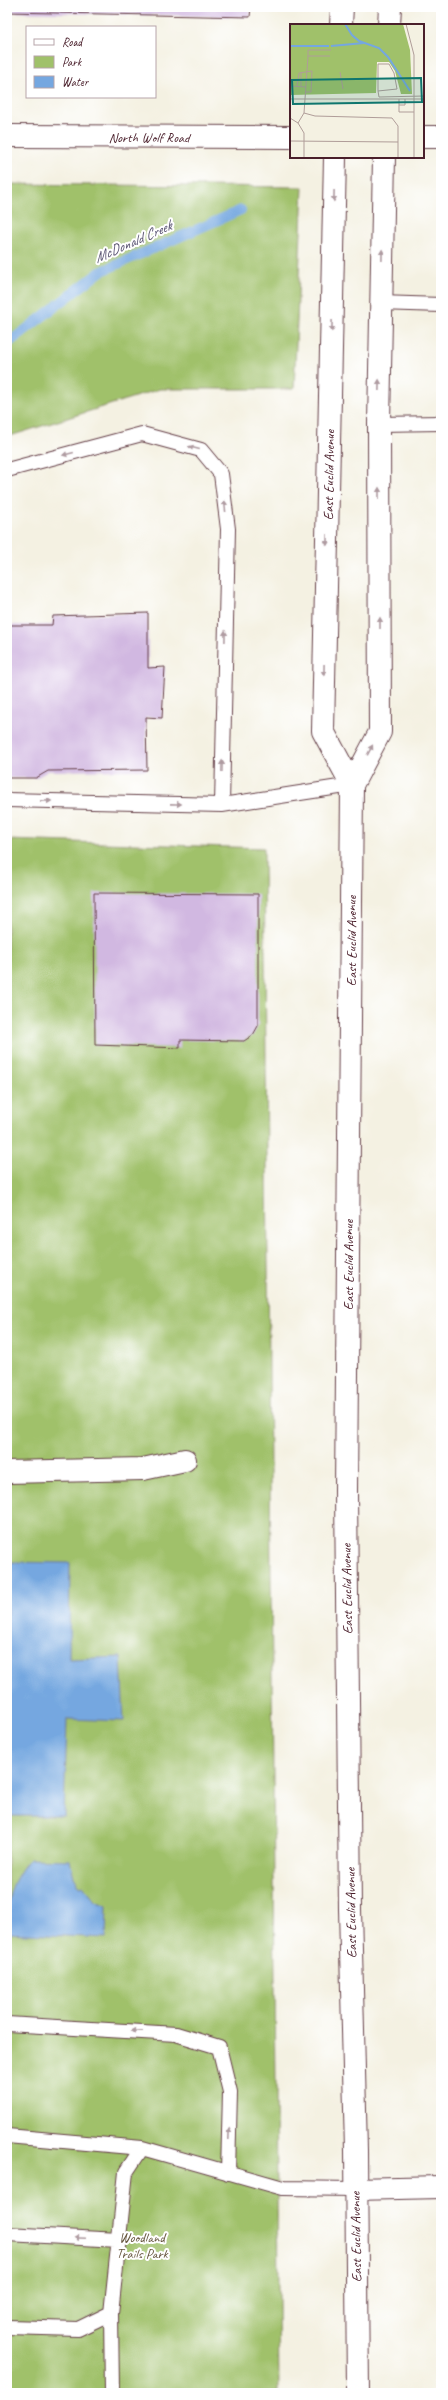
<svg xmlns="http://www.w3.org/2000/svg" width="448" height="2400" viewBox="0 0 448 2400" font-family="Caveat,sans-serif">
<rect width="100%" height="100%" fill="#fff"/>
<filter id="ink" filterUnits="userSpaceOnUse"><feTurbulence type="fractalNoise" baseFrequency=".025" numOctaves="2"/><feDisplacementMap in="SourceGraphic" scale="8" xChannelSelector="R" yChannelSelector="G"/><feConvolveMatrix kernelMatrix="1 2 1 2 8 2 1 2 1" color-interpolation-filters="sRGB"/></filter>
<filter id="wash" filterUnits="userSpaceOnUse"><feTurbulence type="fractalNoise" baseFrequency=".012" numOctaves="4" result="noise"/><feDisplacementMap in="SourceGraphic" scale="16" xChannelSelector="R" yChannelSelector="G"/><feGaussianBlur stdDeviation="0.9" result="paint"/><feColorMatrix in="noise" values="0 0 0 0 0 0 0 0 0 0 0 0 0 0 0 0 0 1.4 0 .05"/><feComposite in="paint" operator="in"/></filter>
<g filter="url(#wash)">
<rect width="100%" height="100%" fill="#f4f1e2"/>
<path fill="#a0c16a" stroke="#75704a" d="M7,184l296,3 -9,202h-134l-153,48z
M7,840l257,8 15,1545h-272z"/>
<path fill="#75a7e0" stroke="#606386" d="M7,1562l63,1 -1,96 52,-2 3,64 -57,-2 -3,97h-57z
M29,1859l41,1 4,17 6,10 3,-1 12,15 12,5 -1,32 -99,-5c0,-35 1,-46 22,-74z"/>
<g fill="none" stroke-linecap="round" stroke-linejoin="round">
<path stroke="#75a7e0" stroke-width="10" d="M7,344l93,-72 141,-62"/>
</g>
<g id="blocks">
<path fill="#d1b8e1" d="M7,7h244l-1,10 -243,-5z
M148,613v55l17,-1 -3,51 -16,-1 1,53 -99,1 -12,7h-29v-153h45l1,-9z
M94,893l164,1v132l-5,9 -9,6 -64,-1v8l-85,-3z"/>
</g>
</g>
<g filter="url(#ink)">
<use href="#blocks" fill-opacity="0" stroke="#643e46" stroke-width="1"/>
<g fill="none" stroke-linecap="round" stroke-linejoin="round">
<g stroke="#643e46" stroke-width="16">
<path id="lane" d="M380,303l61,2
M379,424l62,-1
M7,470l135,-36 59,16 20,24 7,55 -6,276
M7,800l215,5 130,-20
M7,2024l169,10 43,13 11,45 -2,81
M7,2136l135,12 141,40 72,1
M7,2234l112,6
M7,2327l71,2 33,-16
M112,2393l-1,-80 15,-141 16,-24"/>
</g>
<g stroke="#643e46" stroke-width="24">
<path id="street" d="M7,1472l136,-3 42,-9
M355,2189l86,-2"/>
</g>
<g stroke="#643e46" stroke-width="24">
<path id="secondary" d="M7,136l284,1
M423,137h18"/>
</g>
<g stroke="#643e46" stroke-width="24">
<path id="primary" d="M341,25l1,-18
M389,25l1,-18
M335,157l-12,574 29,54
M358,2393l-2,-243 -6,-241 -4,-418 6,-706 28,-53 -1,-308 5,-267"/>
</g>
<use href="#lane" stroke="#fff" stroke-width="14"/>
<use href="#street" stroke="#fff" stroke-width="22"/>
<use href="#secondary" stroke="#fff" stroke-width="22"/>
<use href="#primary" stroke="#fff" stroke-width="22"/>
</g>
<defs><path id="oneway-solid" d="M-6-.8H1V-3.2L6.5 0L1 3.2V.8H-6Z"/></defs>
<g fill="#ae9aa0">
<use href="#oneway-solid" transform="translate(334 196) rotate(91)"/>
<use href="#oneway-solid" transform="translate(382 255) rotate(-89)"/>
<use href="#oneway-solid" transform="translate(332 326) rotate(91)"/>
<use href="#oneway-solid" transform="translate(379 385) rotate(-89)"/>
<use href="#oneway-solid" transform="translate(194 448) rotate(-165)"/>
<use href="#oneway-solid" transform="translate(68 454) rotate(166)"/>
<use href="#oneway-solid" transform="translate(379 493) rotate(-90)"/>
<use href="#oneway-solid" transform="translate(225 506) rotate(-96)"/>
<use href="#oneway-solid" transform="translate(327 540) rotate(91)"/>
<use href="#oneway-solid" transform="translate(380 623) rotate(-90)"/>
<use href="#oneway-solid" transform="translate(225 636) rotate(-89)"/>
<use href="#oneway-solid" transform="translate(324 670) rotate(91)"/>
<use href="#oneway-solid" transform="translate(370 750) rotate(-62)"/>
<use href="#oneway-solid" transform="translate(222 766) rotate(-89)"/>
<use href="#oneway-solid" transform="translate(46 801) rotate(1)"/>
<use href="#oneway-solid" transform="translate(176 804) rotate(1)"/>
<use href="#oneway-solid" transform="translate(137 2031) rotate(-177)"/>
<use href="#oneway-solid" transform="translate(229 2134) rotate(-88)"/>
<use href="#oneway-solid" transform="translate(80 2238) rotate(-177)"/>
</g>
</g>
<g text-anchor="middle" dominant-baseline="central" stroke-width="4" stroke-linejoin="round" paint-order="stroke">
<g font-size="14" fill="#4a1f2b" stroke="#fff">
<text x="149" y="137">North Wolf Road</text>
<text transform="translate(329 475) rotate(-89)">East Euclid Avenue</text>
<text transform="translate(351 941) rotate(-90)">East Euclid Avenue</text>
<text transform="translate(348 1265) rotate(-90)">East Euclid Avenue</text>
<text transform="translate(347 1589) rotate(-91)">East Euclid Avenue</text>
<text transform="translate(351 1913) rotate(-91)">East Euclid Avenue</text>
<text transform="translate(356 2237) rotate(-91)">East Euclid Avenue</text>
</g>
<g font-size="14" fill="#685841" stroke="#fff">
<text x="142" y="2237">Woodland<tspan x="142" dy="16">Trails Park</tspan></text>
</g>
<g font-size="15" font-style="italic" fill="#5b5573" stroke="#fff">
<text transform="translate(133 242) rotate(-24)">McDonald Creek</text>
</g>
</g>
<g transform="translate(290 24)">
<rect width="134" height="134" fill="#f4f1e2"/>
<path d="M0,0h113l7,26 2,44h-11l-6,-23 -6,-9h-12l-1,31 -86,2z" fill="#a0c16a"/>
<path fill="none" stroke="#75a7e0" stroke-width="2" d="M55,0l7,11 7,6 20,7 9,9 22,34M0,22h39M41,22l33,-3"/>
<path fill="none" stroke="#b09d99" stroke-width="1" d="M116,0l8,31v103M18,32v-6h23M50,48l3,17M0,62l16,1M7,62l2,-13 13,-2 -1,21h-6M11,62v-14M88,67l19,-2 -3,-16 -5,-9h-11v27l1,6M89,73l45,-1M0,75h134M109,75v6h6v-6M109,81v7h15M14,89l11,3 77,2 6,8v32M0,94l8,5 6,10v25M8,99l6,-10 4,-57h22M0,117l108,1"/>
<path fill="#0f766e" fill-opacity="0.15" stroke="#0f766e" stroke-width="2" d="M131,54l1,24 -129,2 -1,-24z"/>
<rect width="134" height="134" fill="none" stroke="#4a1f2b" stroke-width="2"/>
</g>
<rect width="448" height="2400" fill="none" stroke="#fff" stroke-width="24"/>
<rect x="26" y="26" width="130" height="72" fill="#ffffff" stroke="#b7a5aa"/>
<rect x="34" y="39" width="20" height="6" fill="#ffffff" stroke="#b7a5aa"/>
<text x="62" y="46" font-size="12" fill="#4a1f2b">Road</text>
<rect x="34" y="56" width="20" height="12" fill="#a0c16a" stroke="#b7a5aa"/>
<text x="62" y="66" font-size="12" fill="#4a1f2b">Park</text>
<rect x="34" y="76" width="20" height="12" fill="#75a7e0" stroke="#b7a5aa"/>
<text x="62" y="86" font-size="12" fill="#4a1f2b">Water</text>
</svg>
